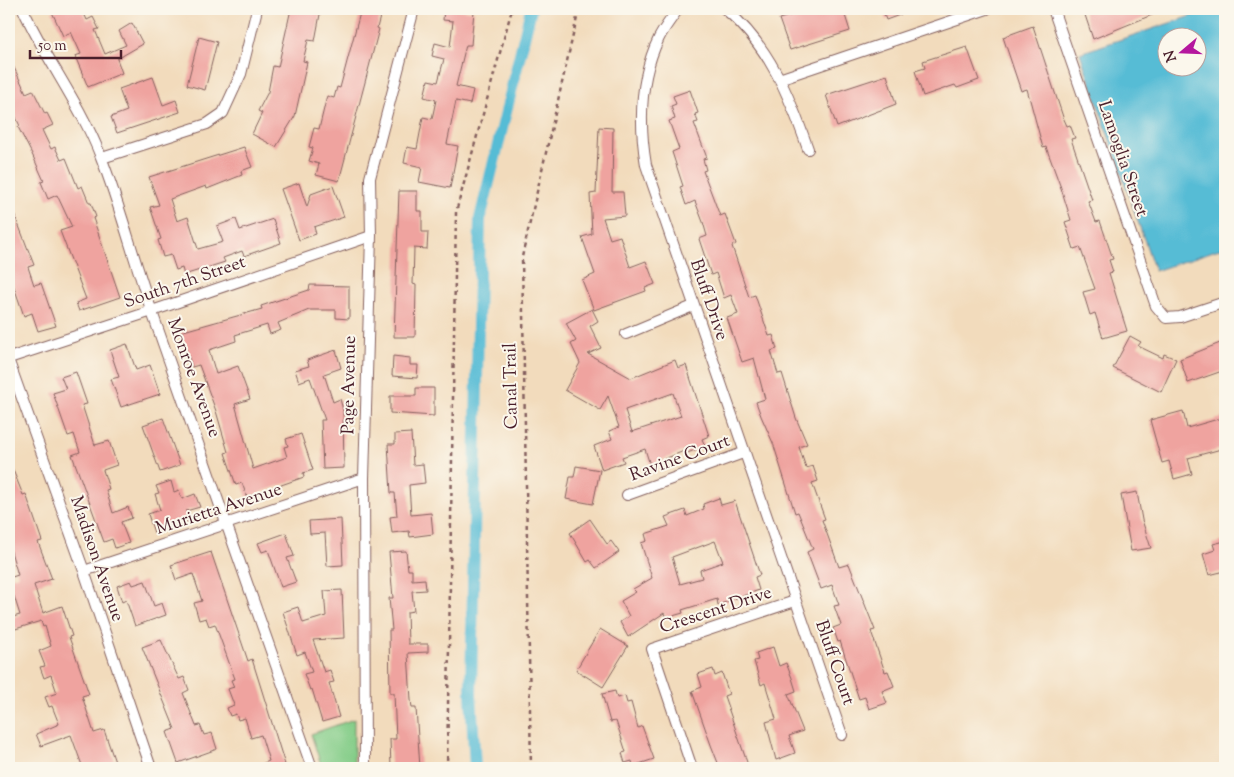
<svg xmlns="http://www.w3.org/2000/svg" width="1234" height="777" viewBox="0 0 1234 777" font-family="'Sorts Mill Goudy',serif">
<rect width="100%" height="100%" fill="#fbf7ec"/>
<filter id="ink" filterUnits="userSpaceOnUse"><feTurbulence type="fractalNoise" baseFrequency=".02" numOctaves="2"/><feDisplacementMap in="SourceGraphic" scale="10" xChannelSelector="R" yChannelSelector="G"/><feConvolveMatrix kernelMatrix="1 2 1 2 8 2 1 2 1" color-interpolation-filters="sRGB"/></filter>
<filter id="wash" filterUnits="userSpaceOnUse"><feTurbulence type="fractalNoise" baseFrequency=".0096" numOctaves="4" result="noise"/><feDisplacementMap in="SourceGraphic" scale="20" xChannelSelector="R" yChannelSelector="G"/><feGaussianBlur stdDeviation="1.12" result="paint"/><feColorMatrix in="noise" values="0 0 0 0 0 0 0 0 0 0 0 0 0 0 0 0 0 1.4 0 .05"/><feComposite in="paint" operator="in"/></filter>
<g filter="url(#wash)">
<rect width="100%" height="100%" fill="#f2dbbc"/>
<path fill="#85cd89" stroke="#68765a" d="M354,719v49h-32l-11,-34z"/>
<path fill="#57bcd5" stroke="#506e80" fill-rule="evenodd" d="M1212,9h13v238l-70,24 -75,-218zM1166,38h30v30h-30z"/>
<g fill="none" stroke-linecap="round" stroke-linejoin="round">
<path stroke="#57bcd5" stroke-width="12" d="M475,768l-4,-74 9,-475 51,-210"/>
</g>
<g id="blocks">
<path fill="#efa39f" fill-rule="evenodd" d="M58,9h24l5,11 6,-3 6,12 -4,1 10,24 21,-9 -7,-14 13,-8 11,21 -26,15 5,14 -34,14 -13,-31 6,-2 -10,-22 -8,4 -11,-24z
M291,9h30l-6,32 -7,-1 -5,21 4,1 -12,54 -19,31 -24,-13 10,-21 -4,-2 10,-19 5,-26 5,1z
M361,9h21l-5,19 2,1 -40,152 -23,-6 3,-11 -10,-3 4,-13 -4,-1 5,-19 5,1 8,-33 7,2 3,-11 3,1z
M444,9l30,2 -3,34h-5l-10,41 17,4 -3,14 -14,-3 -9,43 11,2 -8,42 -31,-6 3,-15 -18,-4 3,-16 10,2 6,-32 9,2 4,-19 -12,-3 4,-17 10,2 6,-23 -12,-3 3,-13 15,4 3,-26 -10,-1z
M812,9l2,3 11,-3h18l7,22 -60,19 -11,-31z
M882,9h31v1l-27,10z
M1083,9h81v1l-71,29z
M1033,26l30,91 4,9 3,-1 5,13 -4,1 21,61 -4,1 8,21 4,-1 13,38 -4,1 4,12 -4,1 18,58 -24,7 -8,-25 -5,2 -7,-23 12,-3 -15,-42 -6,2 -9,-27 6,-2 -10,-32 -15,-41 -3,1 -16,-59 -6,2 -18,-54z
M199,37l18,5 -12,48 -18,-5z
M967,47l12,33 -22,8 -2,-3 -32,11 -8,-25 10,-3 -2,-7z
M9,57l17,36 7,-3 12,24 2,-1 6,12 -11,5 9,19 4,-2 6,13 5,-2 12,30 4,-2 7,17h2l5,14 -3,1 27,79 -41,14 -3,-8 10,-4 -26,-68 12,-4 -15,-32 -9,4 -7,-17 3,-1 -12,-27 -14,-27 2,-1 -11,-23z
M887,75l9,29 -59,23 -11,-32z
M153,77l10,28 13,-5 4,12 -63,21 -6,-16 16,-6 -8,-22z
M690,90l8,23 -3,1 3,8 -4,1 13,35 -4,1 3,11 -3,1 17,45 5,-2 11,30 -4,2 17,51 6,-2 14,41 4,-1 4,14 -6,2 7,23 4,-1 14,45 11,26 -8,3 7,21 7,-2 5,15 -6,2 13,36 -3,1 17,47 10,-3 26,66 -4,1 14,41 3,-1 6,15 -12,5 5,12 -18,6 -4,-12 -6,2 -19,-58 -2,1 -5,-14 8,-3 -7,-19 5,-1 -7,-20 -11,4 -14,-37 6,-3 -15,-37 -3,1 -22,-70 -12,-27 -5,-14 9,-3 -11,-41 -12,4 -15,-44 11,-4 -7,-19 -7,3 -8,-25 -5,2 -12,-36 8,-3 -4,-14 -8,-21 -9,4 -6,-18 3,-1 -11,-34 7,-3 -10,-28 6,-2 -4,-13 5,-2 -3,-8z
M599,127l14,1 -1,64h11l2,24 -22,2 7,21 10,-3 10,31 16,-6 9,23 -10,4 1,3 -52,19 -12,-30 13,-6 -13,-37 10,-3 -2,-40 6,-1z
M244,147l8,20 -11,4 1,4 -35,14 -1,-3 -36,13 7,22 11,-4 10,32 25,-7 -6,-16 19,-7 4,11 33,-11 8,24 -37,13 -2,-5 -19,7 2,4 -41,13 -2,-7 -6,2 -5,-15 -8,2 -5,-17 3,-1 -11,-32 9,-2 -10,-28z
M299,183l8,24 4,-13 22,-8 11,31 -30,10 2,7 -17,6 -18,-51z
M399,191h18v20h5v21h6l-1,17 -13,-1 -1,36 3,1 -1,52h-21z
M9,200l25,65 -6,2 6,18 7,-2 15,43 -18,5 -6,-18 -8,3 -13,-38 -2,-11z
M310,285l39,1v33l-13,-1v-8h-27l-31,13 3,7 -11,4 -3,-9 -32,10 1,6 -27,9 7,24 22,-8 12,33 -15,5 18,65 34,-12 -3,-10 4,-1 -2,-7 15,-5 12,36 -10,3 1,4 -57,20 -5,-14 -6,2 -11,-32 3,-1 -12,-41 -17,-46 -7,2 -12,-35 82,-23 -1,-3 48,-16z
M592,309l6,12 -8,5 11,22 -13,6 43,24 44,-18 3,8 8,-3 23,71 -7,3 3,7 -20,8 -1,-3 -34,14 -5,-16 -23,8 2,5 -22,8 -8,-24 18,-7 -3,-8 10,-4 -11,-31 -8,14 -35,-20 15,-27 -9,-19 5,-3 -10,-18zM673,393l8,23 -49,16 -7,-22z
M1130,336l11,6 -3,4 25,12 1,-4 12,5 -15,33 -48,-24z
M1225,341v29l-37,13 -8,-24z
M127,344l9,26 14,-5 10,29 -39,13 -10,-28 8,-2 -9,-27z
M336,350l5,18 -17,6 9,28 7,-3 3,11 1,58 -21,1 -2,-49h4l-15,-42 -11,4 -4,-12 14,-4 -2,-6z
M393,356l17,2v7h8l-1,13 -25,-2z
M76,372l11,32 -5,1 13,40 14,-4 8,24 -14,5 6,19 -3,1 7,23 15,-6 4,11 -11,4 8,21 -14,5 -3,-9 -8,3 -32,-87 8,-3 -6,-18 -6,2 -15,-43 13,-4 -5,-12z
M416,388h18v28l-44,-3v-17h26z
M1183,411l4,17 38,-11v31l-37,10 4,16 -18,5 -5,-18 -7,2 -12,-43z
M163,418l17,47 -20,7 -17,-47z
M411,433l2,32 10,-1 2,19 -16,2 2,30 20,-2 2,21 -23,3 -1,-6 -17,2 -2,-16 7,-1 -2,-23h-4l-3,-49h7v-10z
M9,460l14,35 3,-1 16,47 -4,1 14,37 -18,6 9,28 19,-7 10,30 -3,1 20,57 -7,2 12,37 10,-3 12,35 -11,3h-22l-12,-33 -30,11 -5,-12 23,-10 -7,-18 -3,1 -4,-10 12,-4 -6,-18 -7,3 -4,-11 5,-1 -6,-15 12,-5 -6,-20 -2,1 -2,-6 -32,10v-13l11,-3 -6,-19 -3,2 -2,-7v-13l9,-3 -9,-30z
M576,466l24,4 -7,34 -27,-5 4,-22h4z
M171,481l3,11 5,-2 3,9 13,-5 5,13 -14,4 3,10 -35,12 -6,-19 12,-4 -5,-16 4,-1 -3,-7z
M1137,492l5,28 9,28 -20,3 -10,-56z
M719,498l2,7 14,-4 25,74 -5,2 4,13 -41,15 -1,-6 -35,11 1,3 -17,5 -2,-5 -36,24 -8,-15 9,-6 -8,-15 15,-9 -3,-3 19,-11 -11,-35 6,-2 -2,-7 24,-8 -4,-9 20,-7 2,6 17,-7 -1,-5zM715,541l8,21 -23,8 2,8 -22,6 -8,-27z
M341,519l2,46 -16,1 -2,-33 -15,1 -1,-13z
M590,519l17,25 4,-3 8,11 -23,16 -6,-8 -3,2 -17,-29z
M286,533l8,23 -7,2 9,24 -15,5 -13,-37 -6,2 -4,-9z
M1225,541v30l-16,4 -6,-21 12,-4 -2,-6z
M406,551l2,19h4v10l13,-1 1,11 -14,1 2,20 -7,1 1,32h20v8l-20,1 3,47 1,8h4l4,60h-29l-1,-29h6l-2,-46h-4l-1,-63h3l-3,-32h4l-4,-46z
M211,552l37,109 4,-2 34,109h-34l17,-7 -8,-26 -10,3 -6,-20 -7,2 -2,-6 -6,2 -3,-8 7,-3 -6,-16 6,-2 -3,-7 4,-1 -20,-55 -6,2 -3,-8 -7,2 -5,-17 8,-2 -9,-27 -17,6 -5,-15z
M131,581l2,4 12,-4 9,25 8,-3 4,12 -31,11 -9,-26 -4,2 -5,-16z
M342,590l2,48 -31,2 11,32 6,-2 4,12 -5,1 10,34 -17,5 -10,-33 -2,1 -6,-16 8,-2 -7,-20 -8,3 -14,-43 15,-5 5,16 23,-7 -2,-25z
M600,629l28,17 -25,41 -27,-17z
M161,640l18,39 5,-2 5,13 -6,3 13,33 4,-1 4,10 8,-2 5,16 -39,14 -11,-31 8,-3 -33,-82z
M773,647l6,19 7,-3 6,15 4,13 -8,3 15,37 -14,5 6,17 -19,7 -10,-38 10,-3 -11,-36 -4,2 -7,-24 4,-1 -2,-7z
M713,669l2,7 7,-3 7,21 -5,2 25,72h-29l-9,-23 -19,-54 10,-4 -4,-13z
M615,691l2,7 8,-2 2,7 4,-1 7,26 4,-2 12,33 -21,7 -1,-5 -7,2 -3,-10 4,-1 -10,-31 -6,1 -8,-28z"/>
</g>
</g>
<g filter="url(#ink)">
<use href="#blocks" fill-opacity="0" stroke="#85615e" stroke-width="1"/>
<g fill="none" stroke-linecap="round" stroke-linejoin="round">
<g stroke="#85615e" stroke-width="12">
<path id="street" d="M23,9c23,51 58,96 78,148 20,51 33,104 51,155 54,152 108,304 160,456
M678,9c-6,9 -14,19 -19,29 -19,39 -20,85 -13,127l196,570
M725,9c44,36 65,88 83,140
M1053,9l103,297 10,12 14,-1 45,-15
M779,79l208,-70
M102,158l105,-34 16,-11 18,-39 16,-65
M626,334l67,-28
M9,358l143,-47 219,-75
M9,362l75,209 67,197
M627,495l116,-42
M84,571l280,-93
M365,768l-1,-290 7,-242 -1,-58 44,-169
M692,768l-40,-119 143,-48"/>
</g>
<path stroke="#85615e" stroke-width="2.5" stroke-dasharray="4 4" stroke-linecap="butt" d="M447,768l9,-556 56,-203
M531,768l-9,-511 57,-248"/>
<use href="#street" stroke="#fff" stroke-width="10"/>
</g>
</g>
<g text-anchor="middle" dominant-baseline="central" stroke-width="4" stroke-linejoin="round" paint-order="stroke">
<g font-size="18" fill="#4a1f2b" stroke="#fbf7ec">
<text transform="translate(1122 159) rotate(71)">Lamoglia Street</text>
<text transform="translate(185 283) rotate(-19)">South 7th Street</text>
<text transform="translate(708 300) rotate(71)">Bluff Drive</text>
<text transform="translate(193 378) rotate(70)">Monroe Avenue</text>
<text transform="translate(350 385) rotate(-89)">Page Avenue</text>
<text transform="translate(512 386) rotate(-91)">Canal Trail</text>
<text transform="translate(680 459) rotate(-20)">Ravine Court</text>
<text transform="translate(219 510) rotate(-18)">Murietta Avenue</text>
<text transform="translate(96 559) rotate(71)">Madison Avenue</text>
<text transform="translate(716 611) rotate(-18)">Crescent Drive</text>
<text transform="translate(834 663) rotate(71)">Bluff Court</text>
</g>
</g>
<rect width="1234" height="777" fill="none" stroke="#fbf7ec" stroke-width="30"/>
<g transform="translate(1182 52) rotate(251)"><circle r="24" fill="#fbf7ec" stroke="#b4a19f"/>
<path d="M0-4L9 19L0 12L-9 19Z" fill="#b5179e"/>
<text y="-8" font-size="14" font-weight="bold" text-anchor="middle" fill="#4a1f2b">N</text>
</g>
<path d="M30 50v8h91v-8" fill="none" stroke="#4a1f2b" stroke-width="2.5"/>
<text x="38" y="50" font-size="15" fill="#4a1f2b" stroke="#fbf7ec" stroke-width="4" paint-order="stroke">50 m</text>
</svg>
